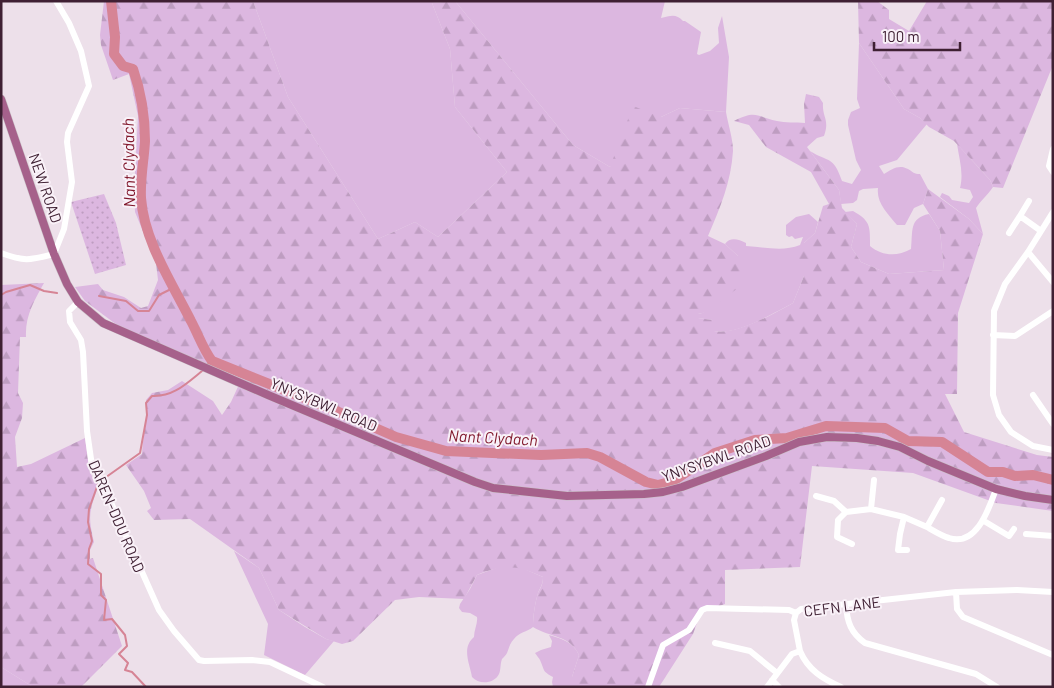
<svg xmlns="http://www.w3.org/2000/svg" width="1054" height="688" viewBox="0 0 1054 688" font-family="Barlow,sans-serif">
<defs>
<pattern id="forest-firs" width="22" height="20" patternUnits="userSpaceOnUse" patternTransform="scale(1.25)"><rect width="22" height="20" fill="#dcb7e0"/><path d="M5 1l3.5 6h-7zM16 11l3.5 6h-7z" fill="#be9dc1"/></pattern>
<pattern id="garden-dots" width="8" height="8" patternUnits="userSpaceOnUse" patternTransform="scale(1.25)"><rect width="8" height="8" fill="#dcb7e0"/><path d="M2 2h.1M6 6h.1" fill="none" stroke="#be9dc1" stroke-width="1.8" stroke-linecap="round"/></pattern>
</defs>
<rect width="100%" height="100%" fill="#ede0ea"/>
<path fill="#dcb7e0" d="M253,1h200l-21,2 18,46 5,58 52,65 -69,65 -23,-15 -37,17 -90,-142z
M455,1h210l-4,17c9,-2 15,-5 22,3h2l16,11 -4,22 2,1 11,-4 9,-8 -1,-15 4,-12 7,41 -3,55 -46,-4 -19,9 -51,50 -37,-22z
M859,43l45,66 16,9 7,6 -30,36 -18,6 5,8c8,-5 15,-10 24,-5 5,3 6,5 12,5l8,15 -5,15 -9,4 -9,17h-8c-9,-11 -21,-22 -19,-37l-15,1 -4,2 -2,9 -4,3 -12,1 -2,-14 -29,-39c19,12 23,4 32,30l10,3 9,-14 -5,-10 -8,-35v-5l3,-8 9,-4 -3,-9z
M957,144l33,36 3,7c-5,8 -12,13 -17,21l7,26 -14,-15 -29,-22 2,-4 7,3 3,4 17,3 4,-6 -3,-7 -10,-2c4,-15 -1,-30 -3,-44z
M853,211c18,10 17,16 17,35 12,10 27,11 41,3 2,-18 -2,-31 18,-35l11,17 4,39 -55,4 -28,-12 -10,-15 6,-23 -12,-12z
M809,214l9,8 -3,11 -11,10v33l-11,27c-19,10 -58,33 -79,28l-2,-11 -14,-2v-4c19,-2 32,-41 40,-58l-13,-12c5,-7 13,-5 21,-1v3c18,1 37,6 54,-1l3,-8 -8,2 -3,-3 -3,1 -3,-2v-10l10,-8z
M234,551l25,17 20,42 26,17 21,12 8,2 -29,34 -41,-20 4,-31z
M512,566l10,2 21,9c0,7 -2,9 -5,16 -3,10 -5,23 -5,34 -6,5 -14,5 -19,12 -4,4 -5,9 -7,14 -1,2 -3,4 -5,6 -2,5 -1,11 -3,15 -5,10 -20,11 -27,3 -2,-13 -11,-29 2,-40 0,-7 4,-14 3,-20l-7,-4 -8,-1 -3,-4 1,-4 10,-15 7,-14 22,-8z
M549,635c14,4 24,7 30,20l-7,22v10h-19l-1,-5 1,-5c-11,-6 -8,-6 -13,-17 -1,-2 -3,-4 -5,-7l6,-3 10,-3 1,-6z
M1,667l32,20h-32z"/>
<path fill="url(#forest-firs)" d="M104,1h149l35,96 90,142 37,-17 23,15 69,-65 -52,-65 -5,-58 -18,-46 23,-2 118,144 37,22 23,-61 28,11 19,-9 46,4c2,12 7,27 7,39 -2,31 -13,57 -25,85l17,8 13,12 5,28 -36,28 -9,2v4l14,2 5,6 -3,5c21,5 61,-18 79,-28l11,-27 -7,-18 7,-15 11,-10 8,-27 6,-2 -18,-32 -45,-25 -17,-22 -15,-4c22,-11 21,-5 43,0 8,2 19,1 28,2l-1,-19 2,-10 13,3 4,6c-1,15 7,16 1,33l-7,2 -10,9 32,43 3,18 15,16 -6,23 10,15 28,12 55,-4 -4,-39 -17,-27 5,-15 41,30 14,15 -25,79 -1,81h-12l19,38 73,23 16,2v54l-57,-8 -83,-30 -101,-7 -12,101 -75,3v34l-24,8 -8,22 -34,53h-87v-10l7,-22c-9,-20 -28,-17 -46,-28 0,-11 2,-24 5,-34 3,-6 5,-9 5,-16 -27,-12 -39,-13 -66,-2l-13,24 -45,-2 -24,3 -42,41 -11,3 -16,-5 -47,-29 -20,-42 -69,-49 -36,1 -7,-9 4,-3 -7,-17 -18,-26 16,-11c1,-20 6,-34 4,-54l6,-7 16,-3 14,-9 31,20 9,14 9,-13 10,-22 -124,-55 -32,-24 -10,-14 23,-3 5,6 21,7 17,11 7,-2 10,-26 -2,-17 -21,-51 -1,-21 4,-75 -9,-42 -16,6 -12,-35 -1,-10z
M858,1h19l12,9v9l20,12 18,-30h126v64l-50,123 -10,-1 -3,-7 -9,-10 -27,-29 -25,-14 -9,-9 -16,-9 -45,-66z
M44,283c-10,18 -19,33 -18,54h-6l-2,56 5,10 -1,15 -7,19 2,30 14,-3 54,-26 4,30 5,14 5,2c-9,27 -12,29 -5,58l-4,8v9l3,-1 29,88 -41,41h-48l-32,-20v-382z"/>
<path fill="url(#garden-dots)" d="M104,194l12,29 10,42 -31,9 -24,-72z"/>
<g fill="none" stroke-linecap="round" stroke-linejoin="round">
<path stroke="#d68495" stroke-width="2" d="M1,295l5,-3 24,-7 14,6 13,2
M99,296l27,5 12,10h11l10,-16 14,-7
M208,364l4,-3
M102,480l38,-27 7,-38 -1,-12 6,-7c21,1 34,-12 50,-25
M98,484l-9,25 -1,13 4,19 -3,8 -1,15 13,10v21l5,5 -2,20 8,-1 13,16 2,11 -8,8 9,9 -3,7 7,2 14,15"/>
<path stroke="#d68495" stroke-width="10" d="M111,1l4,36 -1,17 9,12 10,3c8,23 12,48 12,72 -1,19 -5,37 -4,57 3,43 31,85 50,123 7,13 12,28 21,40l120,48 64,28 50,14 95,4 46,-2 13,4 46,25 12,3 15,-4 42,-28 40,-13 32,-2 39,-12 59,2 23,13 34,1 46,30h15l12,4 18,-1 20,5"/>
<g stroke="#c9c1c6" stroke-width="9">
<path id="major" d="M1,99l53,155 13,30 11,18 25,21 165,72 207,87 18,6 74,8 77,-2 19,-2 19,-5 84,-31 33,-14 28,-5 30,1 21,3 22,6 28,14 68,28 29,7 28,4"/>
</g>
<path stroke="#fff" stroke-width="6" d="M1053,149l-4,17 4,6
M1053,212l-25,40 -23,32 -11,27 -1,84 6,20 12,17 22,14 20,4
M1020,216l9,-15
M1009,233l11,-17 21,15
M1028,252l25,30
M1,253c24,9 29,7 53,1l10,-25 8,-47 -5,-40 1,-9 21,-47 -8,-35 -12,-28 -13,-22
M78,302l-9,9 1,11 11,18 2,12 4,79 5,35 17,32 50,112 15,21 25,29 5,1 48,-1 18,2 53,25
M993,335l22,1 38,-25
M1033,395l20,29
M816,496l18,5 12,11 25,-3 33,8 23,10
M942,500l-15,27c7,4 15,9 22,11 28,9 40,-30 47,-49
M871,509l3,-29
M846,512l-8,8 -1,17 15,7
M904,517l-4,17 -2,16h9
M984,521l25,15 5,-7
M1026,534l27,2
M956,592l1,17 6,8 90,38
M846,605c1,17 5,28 19,38l111,31 21,13
M796,613l5,-4 155,-17 61,-2 36,2
M715,643l35,8 27,22
M800,651c8,19 23,28 41,36
M772,680l7,7
M648,687l15,-42 26,-15 13,-20 5,-2 82,2 7,3
M767,687l25,-33 8,-3 -6,-31 2,-7"/>
<use href="#major" stroke="#a6618b" stroke-width="8"/>
</g>
<g text-anchor="middle" dominant-baseline="central" stroke-width="4" stroke-linejoin="round" paint-order="stroke">
<g font-size="15" fill="#3f2033" stroke="#f9f1f8">
<text transform="translate(46 188) rotate(71)">NEW ROAD</text>
<text transform="translate(324 404) rotate(23)">YNYSYBWL ROAD</text>
<text transform="translate(716 458) rotate(-19)">YNYSYBWL ROAD</text>
<text transform="translate(117 516) rotate(67)">DAREN-DDU ROAD</text>
<text transform="translate(842 606) rotate(-7)">CEFN LANE</text>
</g>
<g font-size="16" font-style="italic" fill="#7f1529" stroke="#f9f1f8">
<text transform="translate(128 163) rotate(-91)">Nant Clydach</text>
<text transform="translate(493 437) rotate(3)">Nant Clydach</text>
</g>
</g>
<rect width="1054" height="688" fill="none" stroke="#3f2033" stroke-width="5"/>
<path d="M874 42v8h86v-8" fill="none" stroke="#3f2033" stroke-width="2.5"/>
<text x="882" y="42" font-size="15" fill="#3f2033" stroke="#f9f1f8" stroke-width="4" paint-order="stroke">100 m</text>
</svg>
